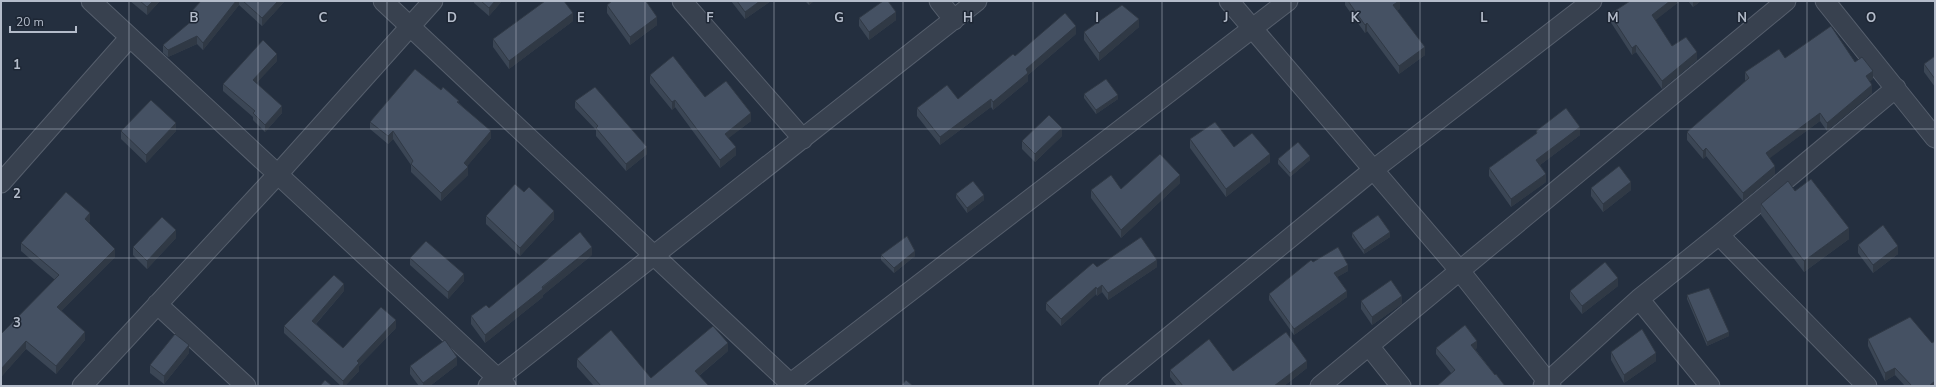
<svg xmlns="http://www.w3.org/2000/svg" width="1936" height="387" viewBox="0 0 1936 387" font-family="'Nunito Sans',sans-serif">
<rect width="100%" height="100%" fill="#242f3f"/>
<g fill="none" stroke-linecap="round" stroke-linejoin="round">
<g stroke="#565f6d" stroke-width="21">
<path id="minor" d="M91,1l415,385
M383,1l410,385
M682,1l121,138
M939,1l15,19
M1229,1l231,270 91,115
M1825,1l110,137
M1,183l129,-146
M1719,235l148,151
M1639,299l71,87
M157,304l89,82
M1369,346l32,40
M82,386l196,-212 155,-173
M488,386l489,-385
M787,386l501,-385
M1109,386l264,-216 219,-169
M1320,386l466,-385
M1543,386l96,-87 80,-64 177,-147"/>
</g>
<use href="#minor" stroke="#38414f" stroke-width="19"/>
</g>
<path fill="#3b4655" d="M130,1h30l-13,14z
M201,1h84l-23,25 -23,-21 -36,45 -6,-6 -29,13 -5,-4v-8l29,-24 -1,-2v-7z
M474,1h28l-13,15 -15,-13z
M731,1h40l-26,18z
M805,1h9l-5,4z
M1345,1h55v8l-3,1 28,45 -26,19 -32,-43 -2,2 -20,-28z
M1630,1h50l-25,19 17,26 25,14 -35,29 -26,-37 -4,3 -22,-34v-7z
M1688,1h13l-8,6z
M607,5l50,20 -27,20 -23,-32z
M859,18l37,2 -27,20 -10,-14z
M573,21l-64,48 -16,-22v-8z
M1139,27l-40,34 -15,-21v-8z
M1076,34l-48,41v6l-35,29 -2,-3 -51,38 -23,-29v-8l41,-9 57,-43z
M1935,56v31l-11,-15v-8z
M1785,58l70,4 18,17 -3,2 2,12 -45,38 -7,-10 -51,37 6,16 -32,27 -37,-45 -3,3 -16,-19v-8l59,-51 -1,-1v-8z
M277,61l-21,22 26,30 -17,19 -12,-12v-3l-30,-26v-7z
M650,75l55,22 46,24 -23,17 8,17 -16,13 -45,-61 -3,3 -22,-27z
M441,90l18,13 32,35 -24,28 1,9 -27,26 -30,-29v-7l-18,-26 -5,5 -18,-15v-7z
M1084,94l34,5 -22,15 -12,-16z
M575,101l72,53 -21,17 -30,-35v-6l-21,-22z
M121,131h55l-30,32 -25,-24z
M1536,131l44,4 -40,30 6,17 -35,25 -22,-31v-8l47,-34z
M1062,136l-27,26 -13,-13v-8z
M1190,139l44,8 36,15 -44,35 -36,-49z
M1278,159l32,1 -20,17 -12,-13z
M1180,183l-59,55 -30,-40v-8l30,-1z
M1591,188l40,2 -28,22 -12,-16z
M1795,191l54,48 -45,33 -43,-57v-11z
M956,194l28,6 -17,13 -11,-15z
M486,216l68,3 -34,37 -34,-32z
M90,221l-1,2 26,34 -54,54 24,29 -29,34 -30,-25 -25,28v-43l54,-54 -34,-29v-8z
M1352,233l38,4 -26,17 -12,-17z
M176,238l-29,31 -14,-14v-8z
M1858,245l40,9 -25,19 -15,-20z
M592,255l-49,40v2l-58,46 -14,-19v-8l18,-8z
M881,255l34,1 -21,17 -13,-13z
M410,258l54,23 -16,18 -38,-34z
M1313,262l35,9 -11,6 10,20 -53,38 -25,-35v-6z
M1097,267h60l-49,33 -6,-8 -5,4 -1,-2 -35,32 -15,-16v-7z
M1618,286l-36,28 -12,-15v-8z
M344,291l-28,33 27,24 53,-20 -37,38v5l-14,15h-4l-57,-53v-7z
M1687,295l42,41 -22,10 -20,-47z
M1361,301l41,3 -30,21 -11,-16z
M1868,339l64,4 3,43h-30l-10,-11 -10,6 -17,-35z
M1436,348h41l-2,1 20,26 10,11 -54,-13 -15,-19z
M728,351l-29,25 10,10h-115l-17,-19v-8l74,19z
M1611,352l45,9 -32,22 -13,-23z
M189,353l-25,31 -14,-11v-8z
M457,365l-27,21h-11l-9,-12v-8z
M1307,368l-23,18h-107l-7,-9v-7l63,1z"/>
<path fill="#303945" d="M153,1h7l-13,14v-8z
M236,1h3v4l-36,45v-7z
M278,1h7l-23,25v-8z
M495,1h7l-13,15v-8z
M760,1h11l-26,18v-7z
M809,1h5l-5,4z
M1399,1h1v8l-7,4v-8z
M1670,1h10l-28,22v-8z
M1693,1h8l-8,6z
M896,12v8l-27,20v-8z
M573,13v8l-64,48v-8z
M657,17v8l-27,20v-8z
M1139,19v8l-40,34v-8z
M1367,23v8l-2,2v-8z
M1076,26v8l-48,41v6l-35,29v-8l33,-33z
M197,36v8l-29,13v-7z
M1636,45v7l-4,3v-7z
M1425,47v8l-26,19v-8z
M1697,52v8l-35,29v-8z
M277,54v7l-24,26v-7z
M1873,71v8l-7,5v-8z
M1872,85v8l-45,38v-8z
M1118,95v4l-22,15v-4z
M991,99v8l-51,38v-8z
M675,100v7l-3,3v-8z
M282,106v7l-17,19v-7z
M751,113v8l-26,20v-7z
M1820,113v8l-54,40v-8z
M176,123v8l-30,32v-8z
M1580,127v8l-44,33v-8z
M1062,128v8l-27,26v-8z
M393,131v8l-5,5v-8z
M491,131v7l-27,32v-7z
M647,147v7l-21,17v-7z
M736,147v8l-16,13v-8z
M1706,148v8l-3,3v-8z
M1270,154v8l-44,35v-8z
M1310,156v4l-20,17v-4z
M1775,166v8l-32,27v-8z
M468,167v8l-27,26v-8z
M1546,174v8l-35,25v-8z
M1180,175v8l-59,55v-8z
M1631,182v8l-28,22v-8z
M984,195v5l-17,13v-5z
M554,211v8l-34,37v-8z
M90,213v8l-5,6v-8z
M1849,228v11l-45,33v-11z
M176,230v8l-29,31v-8z
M1390,232v5l-26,17v-4z
M1898,246v8l-25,19v-8z
M592,247v8l-49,40v2l-58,46v-8z
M115,249v8l-58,58v-8z
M915,251v5l-21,17v-5z
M1157,260v7l-49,33v-7z
M1348,265v6l-14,8v-6z
M464,274v7l-16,18v-7z
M1618,278v8l-36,28v-8z
M344,284v7l-32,37v-7z
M1102,285v7l-5,4v-7z
M1096,287v7l-35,32v-7z
M1347,291v6l-53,38v-6z
M1402,296v8l-30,21v-8z
M396,320v8l-37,38v5l-14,15h-2v-5l14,-20z
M85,332v8l-29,34v-8z
M1729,332v4l-22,10v-4z
M26,341v8l-25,28v-8z
M1477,341v7l-6,4v-7z
M728,343v8l-33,28v-8z
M189,345v8l-25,31v-8z
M1656,353v8l-32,22v-8z
M457,357v8l-27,21h-7v-3z
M1307,361v7l-23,18h-10z
M1895,368v7l-10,6v-8z
M1935,381v5h-6z"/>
<path fill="#455163" stroke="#303945" d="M140,1h13l-6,6z
M201,1h35l-33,42 -6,-7 -29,14 -5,-5 31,-26 -3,-7z
M243,1h35l-16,17z
M481,1h14l-6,7z
M545,1h19l9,12 -64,48 -16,-22z
M612,1h34l11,16 -27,20 -23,-32z
M737,1h23l-15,11z
M883,1h5l8,11 -27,20 -10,-14z
M1348,1h51l-6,4 32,42 -26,19 -32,-43 -2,2z
M1630,1h40l-18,14 20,31 14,-9 11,15 -35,29 -26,-36 -4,3 -22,-34z
M1122,5l17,14 -40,34 -15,-21z
M1065,13l11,13 -50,43 2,4 -35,29 -2,-3 -51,38 -23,-29 30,-23 11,14 55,-45 2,2z
M1831,26l24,36 7,-5 11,14 -7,5 6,9 -45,38 -7,-10 -54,40 9,13 -32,27 -37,-45 -3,3 -16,-19 62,-54 -4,-6 34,-23 6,9z
M263,40l14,14 -24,26 29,26 -17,19 -12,-12 2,-2 -32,-27z
M673,56l32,41 21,-16 25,32 -26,21 11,13 -16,13 -45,-60 -3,2 -22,-27z
M1935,56v23l-11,-15z
M415,69l26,21 2,-3 16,14 -2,1 34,29 -27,32 4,4 -27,26 -30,-29 2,-3 -20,-30 -5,5 -18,-14z
M1106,79l12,16 -22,15 -12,-16z
M595,87l52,60 -21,17 -30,-36 2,-2 -23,-25z
M151,100l25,23 -30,32 -25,-24z
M1566,108l14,19 -44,33 10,14 -35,25 -22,-31 48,-35 -1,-2z
M1049,115l13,13 -27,26 -13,-13z
M1215,122l19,25 18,-14 18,21 -44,35 -36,-50z
M1298,142l12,14 -20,17 -12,-14z
M1160,154l20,21 -59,55 -30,-40 20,-15 10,14z
M1619,166l12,16 -28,22 -12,-16z
M1811,179l38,49 -45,33 -43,-57 27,-23 7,10z
M973,181l11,14 -17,13 -11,-14z
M515,184l9,8 5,-5 25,24 -34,37 -34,-32z
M66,192l24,21 -5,6 30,30 -58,58 28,25 -29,34 -30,-25 -25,28v-35l58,-59 -38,-32z
M1378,215l12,17 -26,18 -12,-17z
M162,217l14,13 -29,31 -14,-14z
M1883,225l15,21 -25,19 -15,-20z
M580,232l12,15 -50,40 1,2 -58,46 -14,-19 15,-11 3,3z
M907,236l8,15 -21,17 -13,-13z
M1141,237l16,23 -49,33 -6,-8 -5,4 -1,-2 -35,32 -15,-16 47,-40 4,4z
M426,241l38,33 -16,18 -38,-34z
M1338,247l10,18 -14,8 13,18 -53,38 -25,-35 42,-34 2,2z
M1605,262l13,16 -36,28 -12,-15z
M334,275l10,9 -32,37 31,27 38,-41 15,13 -39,41 2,2 -16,18 -59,-55z
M1391,280l11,16 -30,21 -11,-16z
M1709,288l20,44 -22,10 -20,-47z
M1910,317l22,26 3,-2v40l-6,5h-17l-17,-18 -10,5 -17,-34z
M1465,325l12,16 -6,4 24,30 1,-1 9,12h-68l18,-16 -19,-22z
M713,326l15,17 -33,28 14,15h-108l-24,-27 34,-29 40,48z
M1642,329l14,24 -32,22 -13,-23z
M1286,332l21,29 -33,25h-91l-13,-16 39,-31 24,32z
M175,334l14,11 -25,31 -14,-11z
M445,340l12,17 -34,26 -13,-17z
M325,380l7,6h-12z
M906,380l7,6h-12z"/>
<path fill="none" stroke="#b4bcca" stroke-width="1" stroke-opacity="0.55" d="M129,1v385M258,1v385M387,1v385M516,1v385M645,1v385M774,1v385M903,1v385M1033,1v385M1162,1v385M1291,1v385M1420,1v385M1549,1v385M1678,1v385M1807,1v385M1,129h1934M1,258h1934"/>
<g font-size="13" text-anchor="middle" font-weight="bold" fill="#b4bcca" stroke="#1d2634" stroke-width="3" stroke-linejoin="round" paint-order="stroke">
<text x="194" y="22">B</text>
<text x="323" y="22">C</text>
<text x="452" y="22">D</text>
<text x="581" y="22">E</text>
<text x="710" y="22">F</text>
<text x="839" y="22">G</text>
<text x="968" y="22">H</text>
<text x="1097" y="22">I</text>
<text x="1226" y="22">J</text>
<text x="1355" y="22">K</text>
<text x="1484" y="22">L</text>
<text x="1613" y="22">M</text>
<text x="1742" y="22">N</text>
<text x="1871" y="22">O</text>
<text x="17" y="69">1</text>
<text x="17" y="198">2</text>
<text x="17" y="327">3</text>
</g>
<rect width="1936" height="387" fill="none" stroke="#b4bcca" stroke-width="4"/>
<path d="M10 26v6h66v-6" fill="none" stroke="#b4bcca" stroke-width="2"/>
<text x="16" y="26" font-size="12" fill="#b4bcca" stroke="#1d2634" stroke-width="3" paint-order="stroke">20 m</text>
</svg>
